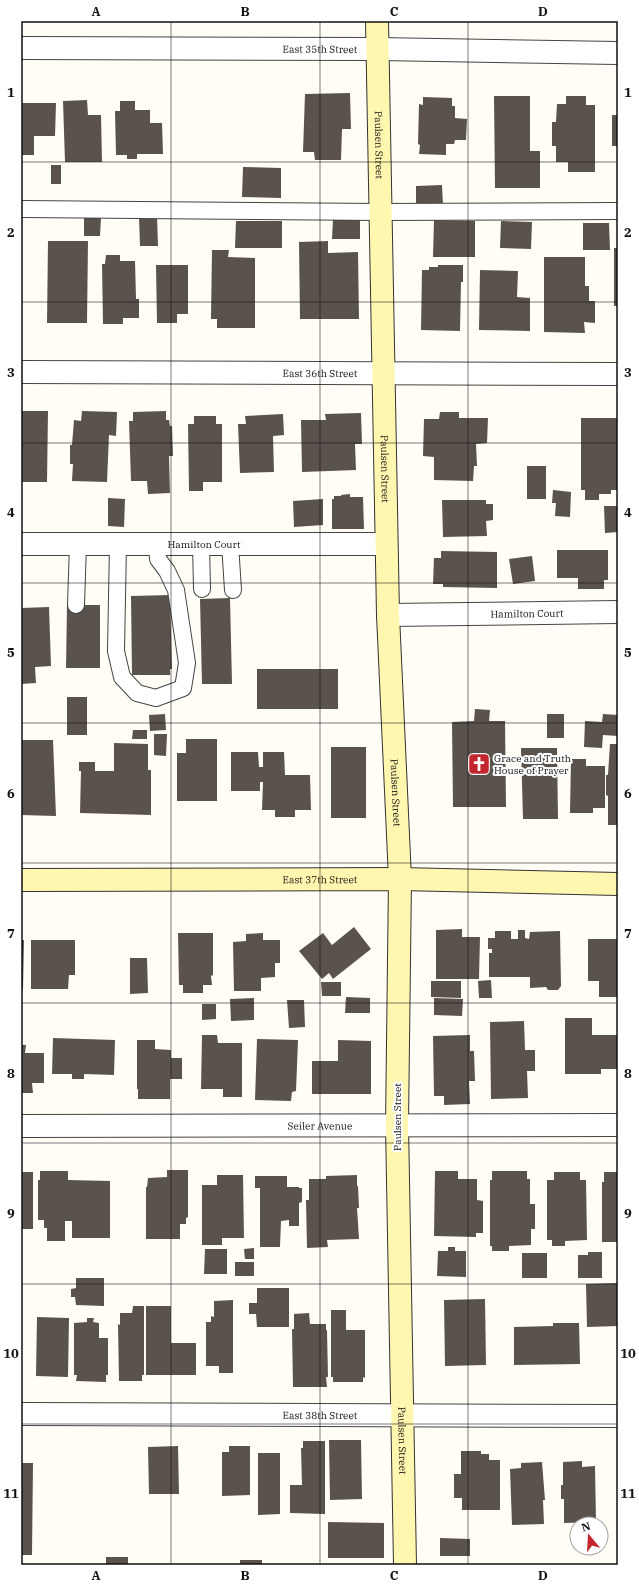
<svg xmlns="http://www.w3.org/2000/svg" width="639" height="1586" viewBox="0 0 639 1586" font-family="'IBM Plex Serif',serif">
<rect width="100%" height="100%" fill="#fffdf5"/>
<path fill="#5a524d" d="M350,93l1,36h-9l-1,31h-26l-1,-8h-11l2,-58z
M494,96h36v55h10v37h-45z
M566,96h20v9h9v67h-27v-10h-12v-16h-4v-24h4l1,-18h9z
M423,97l29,1v8h3v12l12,1 -1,21h-11l-1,4h-8v11l-27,-1 1,-9 -2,-1 1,-40 4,1z
M87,100l1,15h13l1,47h-37l-2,-61z
M120,101h15v9h15v13h12l1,31h-26v5h-10v-4h-11l-1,-44h5z
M21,103h35l-1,33h-21v19h-13z
M612,115h6v31h-6z
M51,165h10v19h-10z
M243,167l38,1v30l-39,-1z
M442,185l1,21h-27v-20z
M84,216l17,1 -1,19h-16z
M157,216l1,30h-18l-1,-29z
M333,219h27v20h-28z
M434,220l41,1v36h-42z
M236,221h46v27h-47z
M501,221l31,1 -1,27 -31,-1z
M583,223h26l1,27h-27z
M48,241h40l-1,82h-40z
M328,241v12l30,-1 1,67h-59l-1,-77z
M614,248h4v58h-4z
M212,250h17l-1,7 27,1v70h-38v-9h-6z
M106,255h14v6h15l1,38h3v19h-16v6h-20l-1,-60h3z
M544,257h41v29h4v15h6v22l-11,-1 1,11 -41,-1z
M156,265h32v49h-11v9h-20z
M438,265h25v17h-2l-1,49 -39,-1 1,-60h7v-3h9z
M480,270l38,1 -1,26 13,1v33l-51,-1z
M22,411h26l-1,71h-26z
M82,411l35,1 -1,24 -7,-1 -2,47 -35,-1 1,-17h-3v-19h2l2,-25 7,1z
M166,411v9h3l1,6h2l1,30h-4l1,37 -22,1 -1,-13h-16l-2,-60h4v-9z
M440,412h19v6h29l-1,25 -11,1 1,22h-3l-1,15 -39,-1v-23l-11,-1 1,-37h15z
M361,413l1,31h-7l1,26 -54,2 -1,-52h25l-1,-6z
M283,414l1,21 -11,1 1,36 -34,1 -2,-49h8l-1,-8z
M194,416h22v8h6v58h-19v9h-14l-1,-67h6z
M581,418h37v72h-7v4h-12v6h-14v-10h-4z
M527,466h19v33h-19z
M553,490l18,2 -1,25 -15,-1 1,-13h-4z
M350,494v3h13l1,32h-32v-30h2v-3h7v-1z
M108,498l17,1 -1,28 -16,-1z
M323,499v26l-29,2 -1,-26z
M442,500h44v4h7v16l-7,1 1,15 -44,1z
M604,506h14v26l-13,1z
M557,550h51v30h-4v9h-26v-11h-21z
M441,551l56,1v36l-54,-1v-3h-10l1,-26h7z
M532,556l3,25 -22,3 -4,-25z
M170,595l2,74h-2v6h-38l-1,-79z
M230,598l2,86h-30l-2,-85z
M67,605h33v63h-34z
M49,607l2,59 -16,1 1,16 -15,1v-76z
M257,669h81v40h-81z
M67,697h20v38h-20z
M475,709l15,1 -1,11h16l1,86h-53l-1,-85 22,-1z
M165,714l1,16 -16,1 -1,-16z
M547,714h17v24h-17z
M603,714l15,1v21l-15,-1 -1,13 -18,-1 1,-26 17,1z
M133,730h14v9h-15z
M154,734h13l-1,22 -12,-1z
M186,739h31v62h-40v-48h9z
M21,740h32l3,76 -35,-1z
M114,743l34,1v26h3v45l-71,-2 1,-42h-2v-9h16v9h19z
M610,744h8v81h-10v-29l-2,-1v-20h2z
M331,747h35v71h-35z
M521,748h36l1,71h-35z
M231,752h27l1,15h4v-15h21l1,23h25l1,35h-16v7h-20v-7h-13l1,-28h-3v9h-29z
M571,759h15v7h19v42h-12v5h-23z
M354,927l17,22 -38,30 -4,-6 -7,6 -23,-28 24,-18 9,12z
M462,929v8h18l-1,42h-43v-49z
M518,930h7v8l4,1 1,-7 30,-1 1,55 -3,4h-10l-2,-3 -16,1v-11h-41v-24h3v-4h-4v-11h7v-7h16v8h7z
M178,933h35v42l-2,1 1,9h-9v8h-20v-8h-4z
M263,933v7h17v23h-5v14l-14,1v13h-27l-1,-49 13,-1v-7z
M588,939h30v58h-19v-16h-11z
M21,940h3l-1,49h-2z
M31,940h44v35h-6l-1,14h-37z
M130,958h17l1,35 -18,1z
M491,980l1,18h-13l-1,-17z
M431,981h30v17l-30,-1z
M321,982h20v14h-19z
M346,997l24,1v15h-25z
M254,998v22l-23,1 -1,-22z
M434,998l29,1 -1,17 -28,-1z
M287,1000h17l1,27 -16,1z
M202,1004h14v15l-14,1z
M565,1018h27v17h26v34h-17v5h-36z
M524,1021l1,29h10v21h-8l1,27 -37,1 -1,-77z
M202,1035h15l1,8h24v54h-19v-8h-22z
M470,1035v16h4l1,30h-6l1,23 -26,1v-9h-10l-1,-60z
M53,1038l62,2 -1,35 -30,-1v5h-12v-5h-20z
M257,1039l41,1 -2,51 -4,1 -1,9 -36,-1z
M137,1040h18v9l16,1v8h11v21h-12v20h-32v-10h-1z
M338,1040l33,1v53h-59v-33h26z
M21,1045h5l-1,8h19v30h-12l1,10h-12z
M167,1170h21v47l-2,1v6h-6v15h-34v-52h1l1,-9 19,-1z
M40,1171h28v9l42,1v57h-38v-17h-7v20h-18v-13h-3v-8h-6v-40h2z
M435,1171h23v8h19v21l6,1v32h-7v4l-42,-1z
M492,1171h35v8h3v25h5v25h-4v16l-22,1v5h-17v-5h-2v-66h2z
M21,1172h12v57h-12z
M554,1172h26v8h6l1,60 -22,1v5h-13v-6h-5v-60h7z
M604,1172h14v70h-16v-60h2z
M217,1175h26l1,63h-22v7h-20v-60h15z
M357,1175v11h1l1,22h-2l2,31 -32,1 1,7 -21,1 -1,-48h3v-21h17v-3z
M255,1176h32v11h12v1h3v14l-3,1v23h-10v-6l-8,1 -1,26h-20v-59h-5z
M448,1247h7v4h11v26l-29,-1 1,-25h10z
M254,1248v11h-9l-1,-10z
M205,1249h22v25h-23z
M588,1252h14v26h-24v-23h10z
M522,1253h25v25h-25z
M235,1262h19v14h-19z
M76,1278h28v28l-28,-1 -1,-8h-4v-8l5,-1z
M617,1283l1,43 -31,1 -1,-43z
M257,1288h32v39h-32l-1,-13h-7v-11h8z
M485,1299l1,66 -41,1 -1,-66z
M233,1300v73h-14v-7h-13v-44h5v-6l3,1v-16z
M133,1306h11v69h-2v6h-23l-1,-57 2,1v-12h12z
M146,1306h25v37h25v32h-50z
M331,1310h15v20h19v48l-2,-1v5h-30v-5h-2z
M309,1313l1,11h16v6h1l1,47h-2l1,10h-34l-1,-58h2v-15z
M37,1317l32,1 -1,59 -32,-1z
M87,1318h7l-1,4 6,1v15h9v37h-2v7l-30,-1 1,-6h-3v-52l13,-1z
M553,1323h26l1,41 -66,1v-38l39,-1z
M329,1440h32l1,59 -32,1z
M303,1441h22v73l-35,-1v-28h12l-1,-37h2z
M178,1446l1,48h-30l-1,-47z
M229,1446h21v49l-28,1v-44h7z
M461,1451h20v3h8v6h11v50h-38v-12h-8v-24h7z
M258,1453h22v61l-22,1z
M582,1461v6l13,-1 1,56 -32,1v-24h-3v-14h2v-23z
M542,1462l3,38h-2l1,24 -32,1 -2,-56 11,-1v-5z
M21,1463h12l-1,92h-11z
M328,1522l56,1v35h-56z
M440,1538l30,1v17h-30z
M106,1557h22v8h-22z
M240,1560h22v5h-22z"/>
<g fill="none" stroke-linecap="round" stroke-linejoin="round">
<g stroke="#444" stroke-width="18">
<path id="lane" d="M21,209l359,3 238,-1
M118,544l-2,107 6,26 15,16 19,5 27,-10 4,-25 -11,-73 -9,-19 -9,-12 -1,-15
M201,544l1,45
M230,544l3,46
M76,605l2,-61"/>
</g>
<g stroke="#444" stroke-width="24">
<g id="street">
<path id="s1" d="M21,48l357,1 240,4"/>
<path id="s2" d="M21,372l597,2"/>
<path id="s3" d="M21,544h365"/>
<path id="s4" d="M388,615l230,-3"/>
<path id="s5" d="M21,1126l597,-1"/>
<path id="s6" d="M21,1414l597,2"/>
</g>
</g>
<g stroke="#333" stroke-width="24">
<g id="secondary">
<path id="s7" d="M377,21l11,594 12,264 -3,246 8,440"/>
<path id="s8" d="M21,880l379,-1 218,5"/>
</g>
</g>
<use href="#lane" stroke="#fff" stroke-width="16"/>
<use href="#street" stroke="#fff" stroke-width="22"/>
<use href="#secondary" stroke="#fff6b0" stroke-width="22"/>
</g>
<path fill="none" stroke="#111" stroke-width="1" stroke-opacity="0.55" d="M171,21v1544M320,21v1544M468,21v1544M21,162h597M21,302h597M21,443h597M21,583h597M21,723h597M21,863h597M21,1003h597M21,1143h597M21,1284h597M21,1424h597"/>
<defs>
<g id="church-square" transform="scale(1.15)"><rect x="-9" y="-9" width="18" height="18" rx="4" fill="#c4262e" stroke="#fff"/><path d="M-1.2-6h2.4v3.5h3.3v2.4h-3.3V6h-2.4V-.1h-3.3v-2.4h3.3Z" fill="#fff"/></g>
</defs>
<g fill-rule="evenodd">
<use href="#church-square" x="479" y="764"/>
</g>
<g text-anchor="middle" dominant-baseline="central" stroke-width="4" stroke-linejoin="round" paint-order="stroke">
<g font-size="10" fill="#111" stroke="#fff">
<text stroke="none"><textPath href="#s1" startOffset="299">East 35th Street</textPath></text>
<text stroke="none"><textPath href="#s7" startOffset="124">Paulsen Street</textPath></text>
<text stroke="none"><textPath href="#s2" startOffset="299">East 36th Street</textPath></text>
<text stroke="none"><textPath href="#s7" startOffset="448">Paulsen Street</textPath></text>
<text stroke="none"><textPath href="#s3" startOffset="183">Hamilton Court</textPath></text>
<text stroke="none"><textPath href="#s4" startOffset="139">Hamilton Court</textPath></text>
<text stroke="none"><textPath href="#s7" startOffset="772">Paulsen Street</textPath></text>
<text stroke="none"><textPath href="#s8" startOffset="299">East 37th Street</textPath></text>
<text transform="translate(397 1117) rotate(-90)">Paulsen Street</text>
<text stroke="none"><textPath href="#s5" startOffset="299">Seiler Avenue</textPath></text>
<text stroke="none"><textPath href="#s6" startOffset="299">East 38th Street</textPath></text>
<text stroke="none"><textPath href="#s7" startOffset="1420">Paulsen Street</textPath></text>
</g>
<g font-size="10" fill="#111" stroke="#fff" text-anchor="start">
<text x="494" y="758">Grace and Truth<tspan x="494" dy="12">House of Prayer</tspan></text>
</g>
</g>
<rect width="639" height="1586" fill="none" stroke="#ffffff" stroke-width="44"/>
<g transform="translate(589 1536) rotate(342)"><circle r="19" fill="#ffffff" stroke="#a0a0a0"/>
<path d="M0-3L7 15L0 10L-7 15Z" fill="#c4262e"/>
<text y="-6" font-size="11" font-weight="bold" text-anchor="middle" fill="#111111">N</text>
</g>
<rect x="22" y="22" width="595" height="1542" fill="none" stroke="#111" stroke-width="1.5"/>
<g font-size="13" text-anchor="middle" font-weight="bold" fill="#111">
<text x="96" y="16">A</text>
<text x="245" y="16">B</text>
<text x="394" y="16">C</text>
<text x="543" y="16">D</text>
<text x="11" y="97">1</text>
<text x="628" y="97">1</text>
<text x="11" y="237">2</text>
<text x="628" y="237">2</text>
<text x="11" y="377">3</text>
<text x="628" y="377">3</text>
<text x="11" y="517">4</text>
<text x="628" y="517">4</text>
<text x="11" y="657">5</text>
<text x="628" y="657">5</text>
<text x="11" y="798">6</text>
<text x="628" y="798">6</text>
<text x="11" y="938">7</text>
<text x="628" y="938">7</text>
<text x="11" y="1078">8</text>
<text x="628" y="1078">8</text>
<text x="11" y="1218">9</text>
<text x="628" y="1218">9</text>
<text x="11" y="1358">10</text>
<text x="628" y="1358">10</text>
<text x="11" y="1498">11</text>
<text x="628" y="1498">11</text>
<text x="96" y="1580">A</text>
<text x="245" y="1580">B</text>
<text x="394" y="1580">C</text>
<text x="543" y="1580">D</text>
</g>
</svg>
